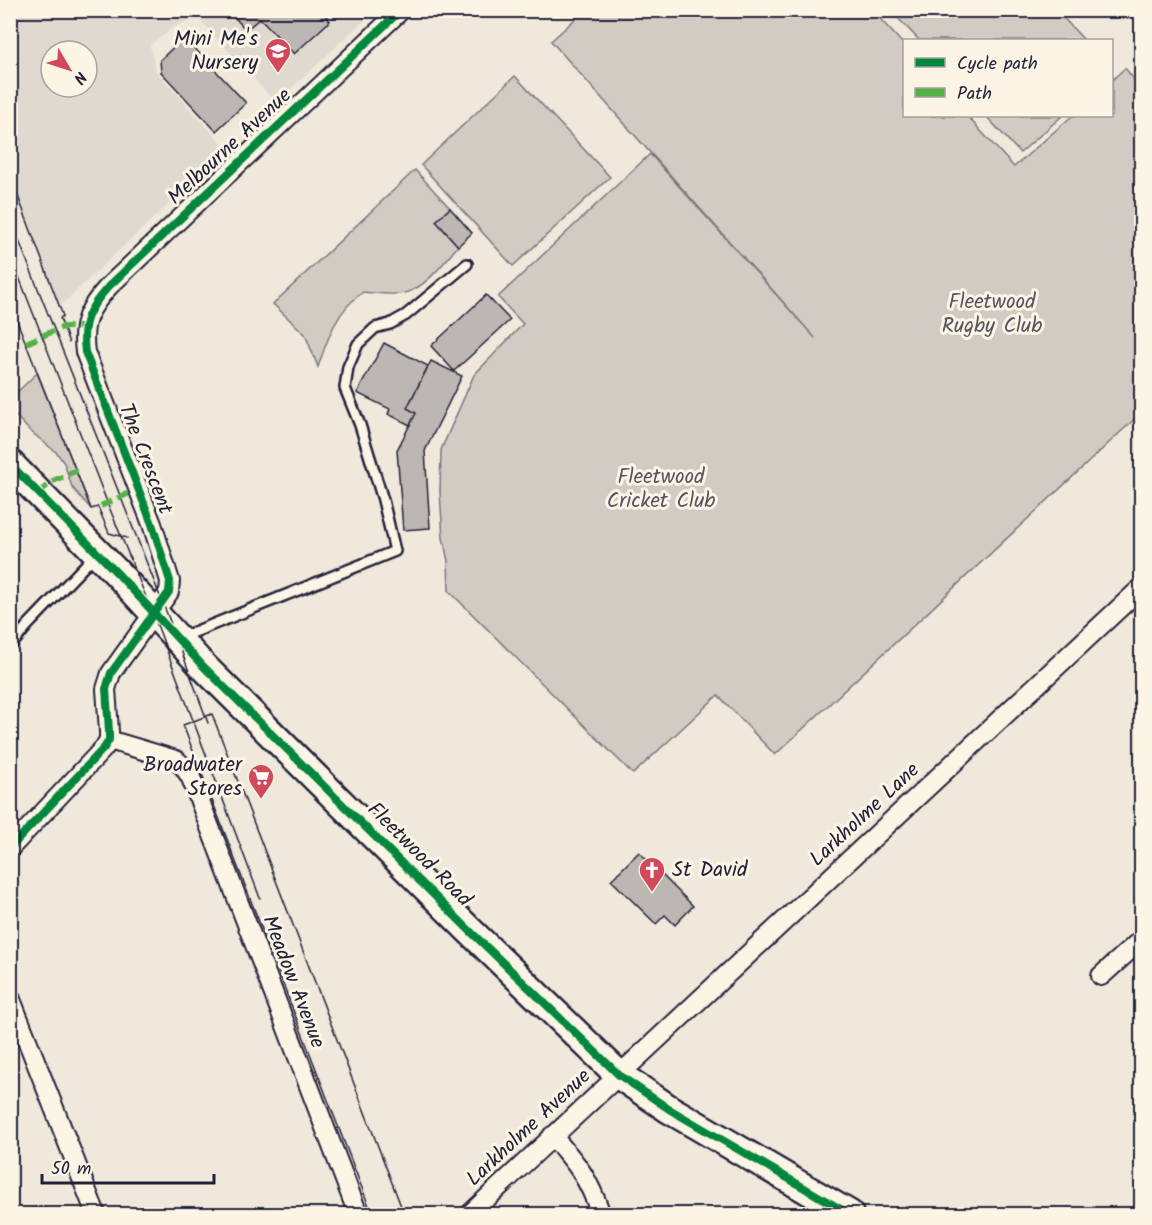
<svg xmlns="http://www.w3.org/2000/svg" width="1152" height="1225" viewBox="0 0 1152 1225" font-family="Kalam,sans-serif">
<rect width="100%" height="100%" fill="#efe8db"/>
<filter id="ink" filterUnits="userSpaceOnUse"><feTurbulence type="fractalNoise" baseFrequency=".0167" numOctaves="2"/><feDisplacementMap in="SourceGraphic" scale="12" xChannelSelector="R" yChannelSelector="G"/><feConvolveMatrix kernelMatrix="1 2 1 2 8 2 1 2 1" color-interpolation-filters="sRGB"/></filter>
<g filter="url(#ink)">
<path fill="#e0d9cf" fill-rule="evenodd" d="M11,11h363l-98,92 -75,-82 -10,-1 -16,6 -25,19 6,26 71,78 -168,158 -43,-116 -5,1zM51,51h36v36h-36z"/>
<path fill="#d1cbc3" stroke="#7a767f" stroke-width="1.5" d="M584,11h289l31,34v71h63l47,51 58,-51h40v-36l13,-12 16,20v325l-366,342 -57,-60 -85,79 -184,-183 -1,-30 -5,-23 -3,-46 1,-42 33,-75 49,-51 -25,-27 152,-143 165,184 -264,-297z
M906,11h151l27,29h-165l-21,-22z
M515,76l95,101 -97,89 -92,-101z
M986,116h76l-42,37z
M415,170l35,38 -14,13 22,25c-14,16 -31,41 -53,47 -13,3 -28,0 -42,-1 -26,18 -35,45 -45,75l-13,-33 -32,-30z
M37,373l54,136 -19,-22 -8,-24 -7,-10 -28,-23 -18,-19v-13z"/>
<path fill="#bcb7b3" stroke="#22223b" stroke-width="1.5" d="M228,10h93l9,11 -36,33 -34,-36 -14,12z
M184,37l62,66 -30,28 -55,-59 -1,-12z
M450,208l22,25 -14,13 -22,-25z
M486,295l24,25 -56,51 -23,-25z
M384,343l44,23 -21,42 9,5 -6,12 -22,-11 2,-5 -33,-16z
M431,361l31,15 -37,75 5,77 -27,2 -6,-80 19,-37 -9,-5z
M639,852l54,54 -18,19 -10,-10 -9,9 -45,-44z"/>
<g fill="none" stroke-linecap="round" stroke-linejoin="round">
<g stroke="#22223b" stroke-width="14">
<path id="lane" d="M182,637l213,-86 -12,-51 -23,-75 -15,-37 3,-21 10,-23 17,-16 15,-4 16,-9 61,-51
M13,643l14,-17 68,-71"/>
</g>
<g stroke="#22223b" stroke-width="22">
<path id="street" d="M109,740l67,20 8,7 7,11 167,436
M10,848l94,-100 5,-8v-9l-3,-42 5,-16 58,-81 1,-11 -18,-57 -67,-172c-4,-30 4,-44 24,-66l292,-276
M1101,976l41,-37
M10,997l86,217
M552,1136c26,28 36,42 49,78
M470,1214l672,-627"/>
</g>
<g stroke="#22223b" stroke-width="32">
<path id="secondary" d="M10,464l107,109 85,92 267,265 150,145 50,34 180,105"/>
</g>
<use href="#lane" stroke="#fcf5e5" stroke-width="9"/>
<use href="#street" stroke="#fcf5e5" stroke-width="18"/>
<use href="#secondary" stroke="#fcf5e5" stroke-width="27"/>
<path stroke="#22223b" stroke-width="1.5" d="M10,192l6,-1 47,125 -3,2 9,25
M10,218l167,421 31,84
M10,254l97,248 46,112 107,284
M10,303l81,206 7,-2 11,26 18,5
M372,1214l-189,-489 29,-11 192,500"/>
<path stroke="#55b146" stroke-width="6" stroke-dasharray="12 6" stroke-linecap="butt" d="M26,343l37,-16h21
M38,493l15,-12 24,-11
M101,506l37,-17"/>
<g stroke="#fcf5e5" stroke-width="11">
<path id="cycleway" d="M10,464l107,109 85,92 267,265 150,145 50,34 180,105
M10,848l94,-100 5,-8v-9l-3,-42 5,-16 58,-81 1,-11 -18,-57 -67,-172c-4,-30 4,-44 24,-66l292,-276"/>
</g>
<use href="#cycleway" stroke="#00873e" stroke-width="8"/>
</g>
</g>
<defs>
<g id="school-pin" transform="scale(1.35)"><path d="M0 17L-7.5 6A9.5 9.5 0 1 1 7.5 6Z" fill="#d1495b" stroke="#fcf5e5"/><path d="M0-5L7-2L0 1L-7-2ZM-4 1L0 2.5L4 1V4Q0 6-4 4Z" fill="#fff"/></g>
<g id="supermarket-pin" transform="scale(1.35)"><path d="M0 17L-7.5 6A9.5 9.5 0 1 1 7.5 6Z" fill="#d1495b" stroke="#fcf5e5"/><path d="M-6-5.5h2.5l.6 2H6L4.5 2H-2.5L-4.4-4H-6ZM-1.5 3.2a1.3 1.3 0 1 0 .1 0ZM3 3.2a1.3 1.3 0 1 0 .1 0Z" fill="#fff"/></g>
<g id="church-pin" transform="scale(1.35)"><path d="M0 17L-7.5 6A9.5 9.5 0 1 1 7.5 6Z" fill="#d1495b" stroke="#fcf5e5"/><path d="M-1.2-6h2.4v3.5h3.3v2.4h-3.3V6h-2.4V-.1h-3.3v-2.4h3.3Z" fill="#fff"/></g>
</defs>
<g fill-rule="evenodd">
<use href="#school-pin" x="278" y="51"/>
<use href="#supermarket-pin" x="261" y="777"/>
<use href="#church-pin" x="652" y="870"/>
</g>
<g text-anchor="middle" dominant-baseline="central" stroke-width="6" stroke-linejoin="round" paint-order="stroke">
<g font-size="21" fill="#22223b" stroke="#fcf5e5" text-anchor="end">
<text x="258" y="39">Mini Me's<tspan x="258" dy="24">Nursery</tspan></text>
<text x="242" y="765">Broadwater<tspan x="242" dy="24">Stores</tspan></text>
<text x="672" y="870" text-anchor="start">St David</text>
</g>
<g font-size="21" fill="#22223b" stroke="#fcf5e5">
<text transform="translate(230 147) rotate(-43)">Melbourne Avenue</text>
<text transform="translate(145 459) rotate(69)">The Crescent</text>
<text transform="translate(865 815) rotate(-43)">Larkholme Lane</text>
<text transform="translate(419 855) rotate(45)">Fleetwood Road</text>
<text transform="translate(293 982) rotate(69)">Meadow Avenue</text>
<text transform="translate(529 1128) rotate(-43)">Larkholme Avenue</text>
</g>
<g font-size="21" fill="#575564" stroke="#fcf5e5">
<text x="992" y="302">Fleetwood<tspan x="992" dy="24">Rugby Club</tspan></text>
<text x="661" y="477">Fleetwood<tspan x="661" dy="24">Cricket Club</tspan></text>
</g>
</g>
<rect width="1152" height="1225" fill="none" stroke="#fcf5e5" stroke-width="36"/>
<rect x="18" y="18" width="1116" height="1189" fill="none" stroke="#22223b" stroke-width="2" filter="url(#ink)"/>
<rect x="903" y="39" width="210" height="78" fill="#fcf5e5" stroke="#a5a1a1" stroke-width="1.5"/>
<rect x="915" y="58" width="30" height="9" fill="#00873e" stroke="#a5a1a1" stroke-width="1.5"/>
<text x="957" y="69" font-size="18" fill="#22223b">Cycle path</text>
<rect x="915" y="88" width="30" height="9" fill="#55b146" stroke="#a5a1a1" stroke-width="1.5"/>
<text x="957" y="99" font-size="18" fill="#22223b">Path</text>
<g transform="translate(69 69) rotate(129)"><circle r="28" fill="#fcf5e5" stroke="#a5a1a1" stroke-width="1.5"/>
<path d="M0-4.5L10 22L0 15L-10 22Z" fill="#d1495b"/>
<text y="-9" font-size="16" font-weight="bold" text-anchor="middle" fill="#22223b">N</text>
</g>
<path d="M42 1174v9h172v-9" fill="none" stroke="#22223b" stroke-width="3"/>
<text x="51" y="1174" font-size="18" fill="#22223b" stroke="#fcf5e5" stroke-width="4.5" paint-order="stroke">50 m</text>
</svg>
